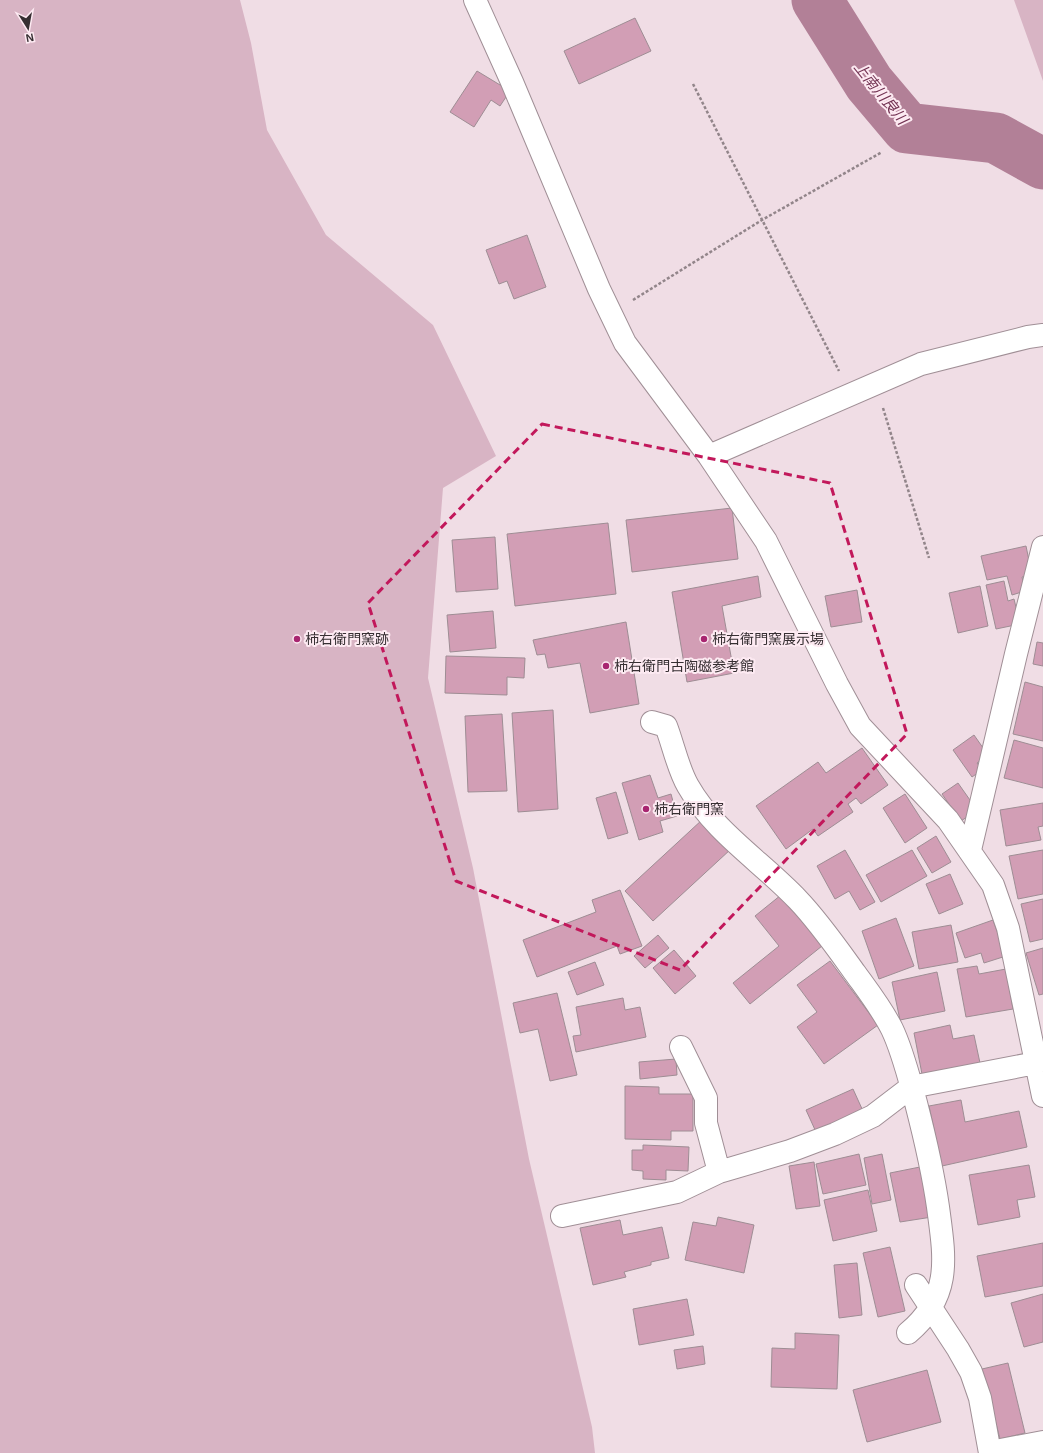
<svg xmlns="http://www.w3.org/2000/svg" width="1043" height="1453" viewBox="0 0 1043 1453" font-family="Helvetica,'Noto Sans JP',sans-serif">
<rect width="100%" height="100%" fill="#f0dde5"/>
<path fill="#d8b4c4" d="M0,0h240l11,43 16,87 59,105 107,90 63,131 -53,32 -15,190 45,190 56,291 63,268 3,26h-595z
M1014,0h29v81z"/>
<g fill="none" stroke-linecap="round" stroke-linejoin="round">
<path stroke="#b28097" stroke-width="51" d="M817,0l52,83 38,45 89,10 47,26"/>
</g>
<path fill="#d29eb5" stroke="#9e8d94" d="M635,18l16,33 -72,33 -15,-33z
M477,71l33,20 -10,15 -9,-6 -17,27 -24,-15z
M527,235l19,52 -32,12 -7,-18 -8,3 -13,-34z
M732,508l6,51 -106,13 -6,-52z
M608,523l8,71 -101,12 -8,-72z
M495,537l3,52 -42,3 -4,-52z
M1026,546l6,29 -10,2 3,14 -13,4 -5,-19 -20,4 -6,-24z
M758,576l3,21 -39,9 12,67 -47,9 -15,-90z
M1004,581l4,20 6,-2 6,25 -24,5 -10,-44z
M980,586l8,40 -30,7 -9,-40z
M857,590l5,32 -31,5 -6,-31z
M493,611l3,37 -46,4 -3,-37z
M626,622l13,82 -49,9 -10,-50 -32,5 -3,-14 -8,1 -4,-15z
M1037,642l6,1v23l-10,-2z
M446,656l79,2 -1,20 -17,-1v18l-62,-2z
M1025,682l18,5v54l-30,-7z
M553,710l5,99 -40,3 -6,-99z
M502,714l5,77 -39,1 -3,-76z
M974,735l14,20 -11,8 5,7 -10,7 -19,-27z
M1014,740l29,8v40l-39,-10z
M862,748l26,37 -27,19 -5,-6 -8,6 5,8 -35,24 -5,-7 -27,20 -30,-43 62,-44 8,11z
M650,775l8,23 13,-4 6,22 -17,5 3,11 -24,8 -17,-57z
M958,783l19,27 -16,11 -19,-27z
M616,792l12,41 -20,6 -12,-41z
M905,794l22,34 -22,15 -22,-35z
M1043,803v23l-5,1 3,13 -35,6 -6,-36z
M703,819l28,30 -78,72 -28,-30z
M936,836l15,26 -19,11 -15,-25z
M845,850l30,52 -15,8 -11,-19 -14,8 -18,-33z
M912,850l15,26 -46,26 -15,-27z
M1043,850v44l-25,5 -9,-43z
M950,874l13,30 -24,10 -13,-30z
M620,890l22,56 -22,8 -3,-8 -80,31 -14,-37 73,-28 -4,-12z
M781,895l41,51 -72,58 -17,-21 46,-37 -24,-30z
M1043,899v40l-13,3 -9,-38z
M896,918l18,48 -35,13 -17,-48z
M993,920l13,36 -22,7 -3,-10 -16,5 -9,-25z
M951,925l7,37 -39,7 -7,-37z
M658,935l11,13 -24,20 -11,-12z
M1043,948v46l-4,1 -13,-42z
M674,950l22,26 -21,18 -22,-26z
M830,961l48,64 -54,39 -27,-37 20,-15 -20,-27z
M595,962l9,23 -27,10 -9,-23z
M977,966l2,8 27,-5 7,40 -47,8 -9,-48z
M937,972l8,39 -45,9 -8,-38z
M557,993l20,82 -27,6 -12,-52 -18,4 -7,-30z
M623,998l2,12 15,-3 6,30 -70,15 -3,-16 8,-1 -5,-28z
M950,1025l3,14 21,-4 6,28 -58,11 -8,-41z
M676,1059l1,16 -37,4 -1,-17z
M625,1086l34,1v7h34v37h-22v9l-46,-1z
M853,1089l10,22 -47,21 -10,-22z
M961,1100l4,22 54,-11 8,36 -85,19 -13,-60z
M643,1145l46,2 -1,24 -22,-1v10l-23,-1v-8l-11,-1v-20h11z
M859,1154l7,31 -43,9 -7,-30z
M882,1154l9,46 -19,4 -8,-46z
M814,1162l6,44 -24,3 -7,-43z
M1029,1165l6,32 -18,3 3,17 -42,8 -9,-50z
M920,1167l12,50 -32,5 -10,-49z
M868,1190l9,41 -44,10 -9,-41z
M718,1217l36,8 -10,48 -59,-13 8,-38 23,4z
M620,1220l3,15 39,-8 7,31 -18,4v3l-27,7 2,5 -33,8 -13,-57z
M1043,1243v43l-58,11 -8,-41z
M890,1247l15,64 -27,6 -15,-64z
M857,1263l5,52 -23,3 -5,-53z
M1043,1294v48l-19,5 -13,-44z
M687,1299l7,36 -55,10 -6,-36z
M795,1333l44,2 -2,54 -66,-2 1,-39 23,1z
M703,1346l2,18 -28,5 -3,-19z
M1008,1363l17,70 -25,6 -18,-70z
M927,1370l14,52 -74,20 -14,-52z"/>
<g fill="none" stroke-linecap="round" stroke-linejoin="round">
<g stroke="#a08f96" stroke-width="24">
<path id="minor" d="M475,0l37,82 87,207 26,54 84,113 57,85 71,143 23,42 88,94 45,65 15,43 35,168
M709,456l212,-92 107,-27 15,-2
M652,722l14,4c7,18 12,43 22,60 26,46 74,76 110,114 21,22 39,48 57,73 13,18 27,36 37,56 11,23 17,49 24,74 9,35 17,69 22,104 7,52 14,89 -30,126
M970,850l46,-196 27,-107
M681,1047l25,51v25l13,49
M562,1216l115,-24 42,-20 71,-21 45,-17 38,-18 38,-29 125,-24
M916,1285l42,64 13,23 9,26 10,55
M990,1452l53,-10"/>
</g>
<path stroke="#92858a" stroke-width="2.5" stroke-dasharray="3 2" stroke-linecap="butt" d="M693,84l146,287
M633,300l129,-80 120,-68
M883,408l46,150"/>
<use href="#minor" stroke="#fff" stroke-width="22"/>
</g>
<path fill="none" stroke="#c2185b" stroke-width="3" stroke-dasharray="8 5" stroke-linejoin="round" d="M542,424l288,59 77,251 -227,236 -224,-89 -88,-278z"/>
<g fill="#a82570" stroke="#fdeaf2" stroke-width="1.5">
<circle cx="297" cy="639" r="4"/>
<circle cx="704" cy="639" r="4"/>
<circle cx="606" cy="666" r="4"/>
<circle cx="646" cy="809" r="4"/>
</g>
<g text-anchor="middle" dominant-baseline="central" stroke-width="4" stroke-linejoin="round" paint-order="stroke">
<g font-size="14" fill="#362f32" stroke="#fdeaf2" text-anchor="start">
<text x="305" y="639">柿右衛門窯跡</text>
<text x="712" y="639">柿右衛門窯展示場</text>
<text x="614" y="666">柿右衛門古陶磁参考館</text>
<text x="654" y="809">柿右衛門窯</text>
</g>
<g font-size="15" font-style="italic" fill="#723252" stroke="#fdeaf2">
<text transform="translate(881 93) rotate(51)">上南川良川</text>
</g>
</g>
<g transform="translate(28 28) rotate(169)" stroke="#fdeaf2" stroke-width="3" paint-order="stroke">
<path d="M0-3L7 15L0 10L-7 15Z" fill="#362f32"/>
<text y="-6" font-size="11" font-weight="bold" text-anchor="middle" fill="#362f32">N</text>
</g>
</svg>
